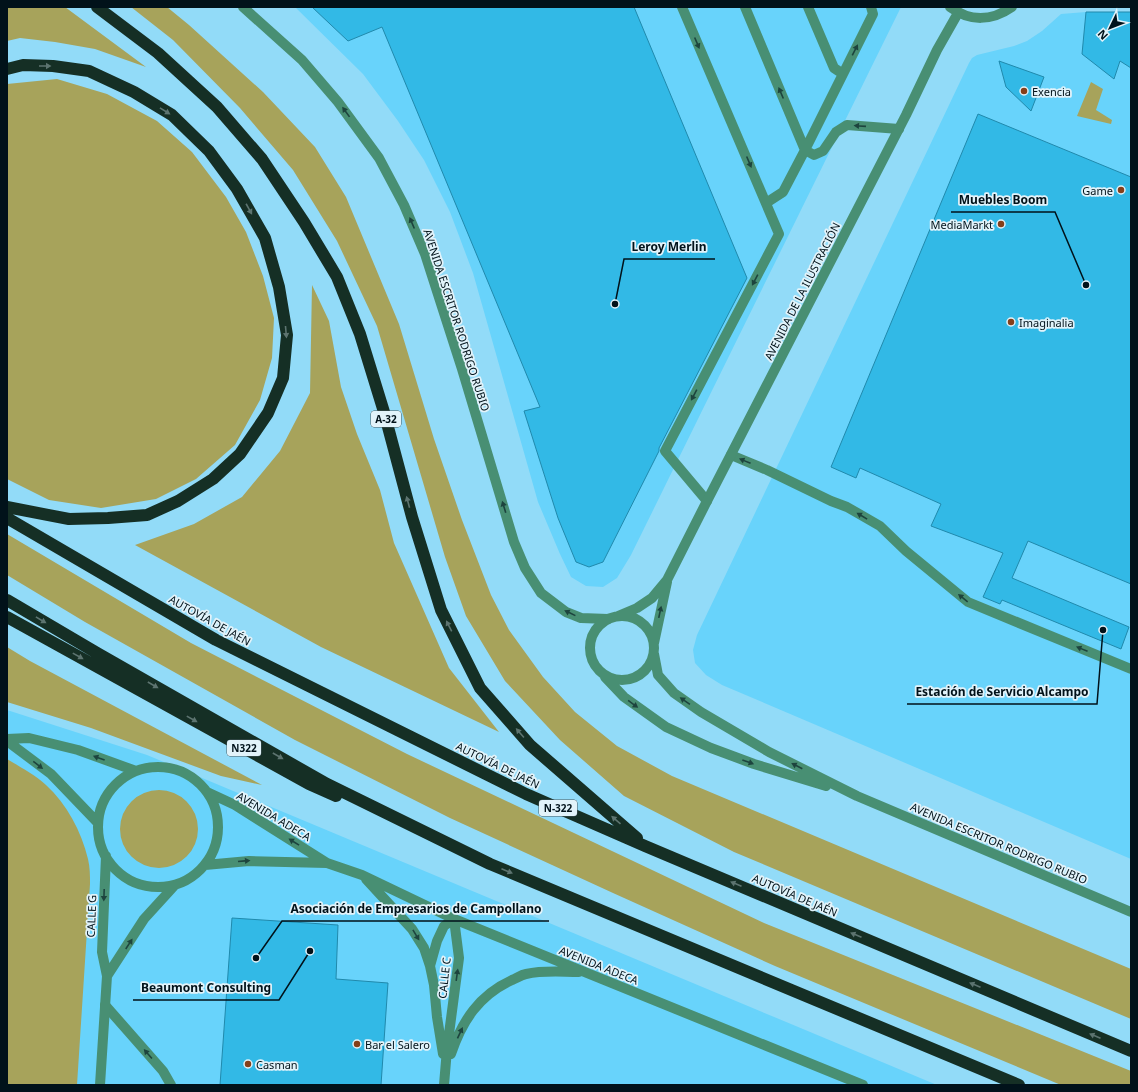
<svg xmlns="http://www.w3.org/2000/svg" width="1138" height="1092" viewBox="0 0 1138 1092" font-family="'Noto Sans',sans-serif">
<rect width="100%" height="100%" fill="#92dbf8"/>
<path fill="#68d3fb" d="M295,7h606l-270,548 -14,23 -14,9 -17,-1 -15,-9 -11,-23 -22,-52 -65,-229 -23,-61 -26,-52 -26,-39 -35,-47z
M1086,12h45v847l-409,-174 -16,-10 -11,-12 -2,-13 4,-15 272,-572 3,-5 5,-3 37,-9 13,-5 15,-10 19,-17z
M7,710l140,45 790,330h-930z"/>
<path fill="#a7a35b" d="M7,7h58l81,60 -51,-18 -40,-7 -35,-4 -13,3z
M131,7h36l22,18 74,67 52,55 31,50 53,127 35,115 28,81 29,75 18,35 34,47 32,35 42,34 55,30 459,193v50l-397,-167 -110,-56 -64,-56 -55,-59 -39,-65 -21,-59 -68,-231 -40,-85 -44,-71 -53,-62 -67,-68z
M57,79l50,15 50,27 35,31 34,45 20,35 17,44 11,42 -2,40 -12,42 -25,45 -39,34 -40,20 -55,9 -52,-8 -42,-21v-395z
M1091,82l12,7 -7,21 16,10 -1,4 -34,-8z
M312,285l17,36 12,66 16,47 23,56 14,53 55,125 50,64 -178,-85 -186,-102 59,-21 48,-27 38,-46 30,-58z
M7,534l184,109 216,111 357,169 367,148v14h-70l-286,-119 -162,-73 -163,-75 -155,-78 -210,-118 -78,-47z
M7,647l23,14 232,124 -41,-9 -130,-48 -84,-26z
M7,759c13,8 27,15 39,26 21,19 35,46 42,74 2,8 2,17 2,25l-13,201h-70z
M120 829a39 39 0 1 1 78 0a39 39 0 1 1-78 0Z"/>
<path fill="#32b9e6" stroke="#2089ac" d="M312,7h322l113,271 -88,170v3l-56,111 -14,5 -13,-5 -18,-44 -34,-107 16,-4 -158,-380 -34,14z
M1086,12h45v56l-11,-7 -6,18 -32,-25z
M999,61l45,16 -13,34 -25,-24z
M978,114l153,63v407l-103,-43 -16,37 117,49 -8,22 -119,-49 -2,4 -17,-7 20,-44 -72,-27 10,-22 -81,-36 -4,10 -25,-11z
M232,918l106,7 -2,54 52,4 -7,102h-161z"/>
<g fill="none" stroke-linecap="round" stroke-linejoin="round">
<path stroke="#488f73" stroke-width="10" d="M682,7l97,227 -114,217 42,50
M745,7l60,143 9,5 9,-4 13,-19 11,-7 52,4
M808,7l26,61 9,6
M766,203l17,-11 22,-42 68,-136 -2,-7
M731,455l36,15 64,31 16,6 33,19 26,25 62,51 163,67
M105,1005l58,66 8,14"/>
<path stroke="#488f73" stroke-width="10" d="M243,7l59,53 36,42 41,56 25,47 21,49 37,115 52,173 11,26 16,25 25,19 15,6 27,1
M7,739l22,-1 49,12 58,21
M7,741l44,33 47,49
M98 827a60 60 0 1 1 120 0a60 60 0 1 1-120 0Z
M207,792l28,13 92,58 35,12 92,44 409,166
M205,865l44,-4 78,2
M366,879l46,50 12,19 6,18 4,19 3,32 6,37
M430,966l7,-25 7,-15 10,-7 5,39 -12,91 -3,36
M107,976l37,-57 31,-34
M451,1054c11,-33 28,-59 61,-74 5,-2 9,-5 14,-6 18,-4 35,-2 53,-2
M100,1085l7,-109 -5,-24 4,-96"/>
<path stroke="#488f73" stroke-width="10" d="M950,7c20,15 42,14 62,0
M590 648a32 32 0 1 1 64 0a32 32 0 1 1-64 0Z
M618,616l19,-8 15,-10 15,-18 40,-79 199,-386 31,-65 21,-37
M654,643l13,-61
M654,654l4,21 16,18 27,19 68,40 88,44 274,116
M605,677l19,20 42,30 45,21 43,16 72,22"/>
<path stroke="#152f25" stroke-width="12" d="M97,7l61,46 59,54 45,52 42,63 33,55 23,57 24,78 28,105 29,93 39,78 50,57 107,93
M7,69l16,-4 30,1 36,5 45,21 38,23 37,36 28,38 28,49 14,49 8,48 -4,43 -15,35 -28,41 -27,25 -35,22 -31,14 -39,3 -39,1 -62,-12
M7,518l209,122 310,154 119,52 486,205
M7,600l90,53 230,131 163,80 529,221
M7,617l302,167 27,12"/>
</g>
<defs><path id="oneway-solid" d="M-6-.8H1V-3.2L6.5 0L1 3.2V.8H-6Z"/></defs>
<g fill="#1d443e">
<use href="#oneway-solid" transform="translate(697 43) rotate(67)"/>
<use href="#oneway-solid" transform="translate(855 50) rotate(-63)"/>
<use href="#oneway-solid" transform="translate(781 93) rotate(-113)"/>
<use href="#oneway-solid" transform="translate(346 112) rotate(-126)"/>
<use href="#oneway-solid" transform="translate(860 126) rotate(-176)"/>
<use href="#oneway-solid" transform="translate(749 162) rotate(67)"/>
<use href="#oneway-solid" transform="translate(412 223) rotate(-113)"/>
<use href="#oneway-solid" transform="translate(755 280) rotate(118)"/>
<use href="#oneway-solid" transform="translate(694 395) rotate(118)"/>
<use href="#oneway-solid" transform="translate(745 461) rotate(-158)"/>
<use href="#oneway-solid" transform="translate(504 507) rotate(-107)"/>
<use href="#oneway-solid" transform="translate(862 516) rotate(-149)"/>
<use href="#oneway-solid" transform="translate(963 598) rotate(-141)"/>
<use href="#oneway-solid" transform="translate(660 612) rotate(-78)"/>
<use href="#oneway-solid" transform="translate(570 613) rotate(-154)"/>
<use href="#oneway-solid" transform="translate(1082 649) rotate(-158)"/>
<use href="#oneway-solid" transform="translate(685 701) rotate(-145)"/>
<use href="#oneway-solid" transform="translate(633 704) rotate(36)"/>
<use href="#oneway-solid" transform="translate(99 758) rotate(-160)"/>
<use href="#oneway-solid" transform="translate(748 762) rotate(20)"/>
<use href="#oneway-solid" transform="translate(38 765) rotate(38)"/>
<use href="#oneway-solid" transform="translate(797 766) rotate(-153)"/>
<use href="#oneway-solid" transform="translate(294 842) rotate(-148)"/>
<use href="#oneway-solid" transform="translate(244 861) rotate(-5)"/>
<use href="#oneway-solid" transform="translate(104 895) rotate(92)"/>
<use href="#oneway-solid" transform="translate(416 935) rotate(59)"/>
<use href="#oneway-solid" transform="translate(129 944) rotate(-57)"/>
<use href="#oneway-solid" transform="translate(457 975) rotate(-82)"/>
<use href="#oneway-solid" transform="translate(460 1033) rotate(-65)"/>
<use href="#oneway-solid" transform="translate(148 1054) rotate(-131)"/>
</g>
<g fill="#5d7470">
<use href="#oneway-solid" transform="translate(45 66)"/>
<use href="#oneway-solid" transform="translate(165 111) rotate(32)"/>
<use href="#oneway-solid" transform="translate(249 209) rotate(61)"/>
<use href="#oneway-solid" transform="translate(286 332) rotate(85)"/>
<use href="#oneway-solid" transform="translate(408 502) rotate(-105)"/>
<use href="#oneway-solid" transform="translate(41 620) rotate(31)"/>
<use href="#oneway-solid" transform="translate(449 626) rotate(-117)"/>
<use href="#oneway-solid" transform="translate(78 656) rotate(29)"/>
<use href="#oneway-solid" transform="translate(153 685) rotate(30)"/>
<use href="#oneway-solid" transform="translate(192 719) rotate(29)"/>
<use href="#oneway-solid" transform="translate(520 733) rotate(-131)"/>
<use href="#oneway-solid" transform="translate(278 756) rotate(30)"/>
<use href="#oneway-solid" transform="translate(616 820) rotate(-139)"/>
<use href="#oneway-solid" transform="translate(507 871) rotate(23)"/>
<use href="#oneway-solid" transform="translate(736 884) rotate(-157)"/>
<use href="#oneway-solid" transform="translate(856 935) rotate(-157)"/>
<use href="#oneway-solid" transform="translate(975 985) rotate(-157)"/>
<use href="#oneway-solid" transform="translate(1095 1036) rotate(-157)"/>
</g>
<g fill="#853f1a" stroke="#e2f3fa" stroke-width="1.5">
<circle cx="1024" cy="91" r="4"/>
<circle cx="1121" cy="190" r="4"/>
<circle cx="1001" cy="224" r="4"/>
<circle cx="1011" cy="322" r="4"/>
<circle cx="357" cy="1044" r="4"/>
<circle cx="248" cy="1064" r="4"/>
</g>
<g text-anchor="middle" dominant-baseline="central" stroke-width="3.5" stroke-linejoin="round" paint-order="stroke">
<g fill="#e2f3fa" stroke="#44565d" stroke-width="1">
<rect x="371" y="411" width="30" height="16" rx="3"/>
<rect x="227" y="740" width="34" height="16" rx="3"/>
<rect x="539" y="800" width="38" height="16" rx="3"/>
</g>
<g font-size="10" font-weight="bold" fill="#01121a">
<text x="386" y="419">A-32</text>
<text x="244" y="748">N322</text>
<text x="558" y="808">N-322</text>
</g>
<g font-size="11" fill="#01121a" stroke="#e2f3fa" text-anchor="start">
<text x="1032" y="91">Exencia</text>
<text x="1113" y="190" text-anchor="end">Game</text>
<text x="993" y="224" text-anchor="end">MediaMarkt</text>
<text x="1019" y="322">Imaginalia</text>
<text x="365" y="1044">Bar el Salero</text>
<text x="256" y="1064">Casman</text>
</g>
<g font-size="11" fill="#01121a" stroke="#e2f3fa">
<text transform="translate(802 291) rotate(-63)">AVENIDA DE LA ILUSTRACIÓN</text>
<text transform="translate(457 320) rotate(72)">AVENIDA ESCRITOR RODRIGO RUBIO</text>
<text transform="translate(210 620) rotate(29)">AUTOVÍA DE JAÉN</text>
<text transform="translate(498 765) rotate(26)">AUTOVÍA DE JAÉN</text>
<text transform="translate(274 816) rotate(31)">AVENIDA ADECA</text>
<text transform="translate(999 843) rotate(23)">AVENIDA ESCRITOR RODRIGO RUBIO</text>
<text transform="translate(795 895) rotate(23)">AUTOVÍA DE JAÉN</text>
<text transform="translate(91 916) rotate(-88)">CALLE G</text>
<text transform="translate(599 965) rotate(22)">AVENIDA ADECA</text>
<text transform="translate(444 978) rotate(-84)">CALLE C</text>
</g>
</g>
<path fill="none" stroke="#01121a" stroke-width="1.5" d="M1086 285L1055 212H951M615 304L624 259H715M1103 630L1097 704H907M256 958L282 921H549M310 951L279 1000H133"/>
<g fill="#01121a" stroke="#e2f3fa" stroke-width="1.5">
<circle cx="1086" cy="285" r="4"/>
<circle cx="615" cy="304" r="4"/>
<circle cx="1103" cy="630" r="4"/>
<circle cx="256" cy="958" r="4"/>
<circle cx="310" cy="951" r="4"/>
</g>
<g font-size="12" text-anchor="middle" font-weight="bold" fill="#01121a" stroke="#e2f3fa" stroke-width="3.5" stroke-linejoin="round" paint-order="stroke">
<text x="1003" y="204">Muebles Boom</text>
<text x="669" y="251">Leroy Merlin</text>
<text x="1002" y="696">Estación de Servicio Alcampo</text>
<text x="416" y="913">Asociación de Empresarios de Campollano</text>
<text x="206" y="992">Beaumont Consulting</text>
</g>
<rect width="1138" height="1092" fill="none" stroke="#01121a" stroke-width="16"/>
<g transform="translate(1110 28) rotate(227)" stroke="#e2f3fa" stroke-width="3" paint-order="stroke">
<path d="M0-3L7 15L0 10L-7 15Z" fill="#01121a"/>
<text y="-6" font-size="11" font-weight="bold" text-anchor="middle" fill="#01121a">N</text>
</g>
</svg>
